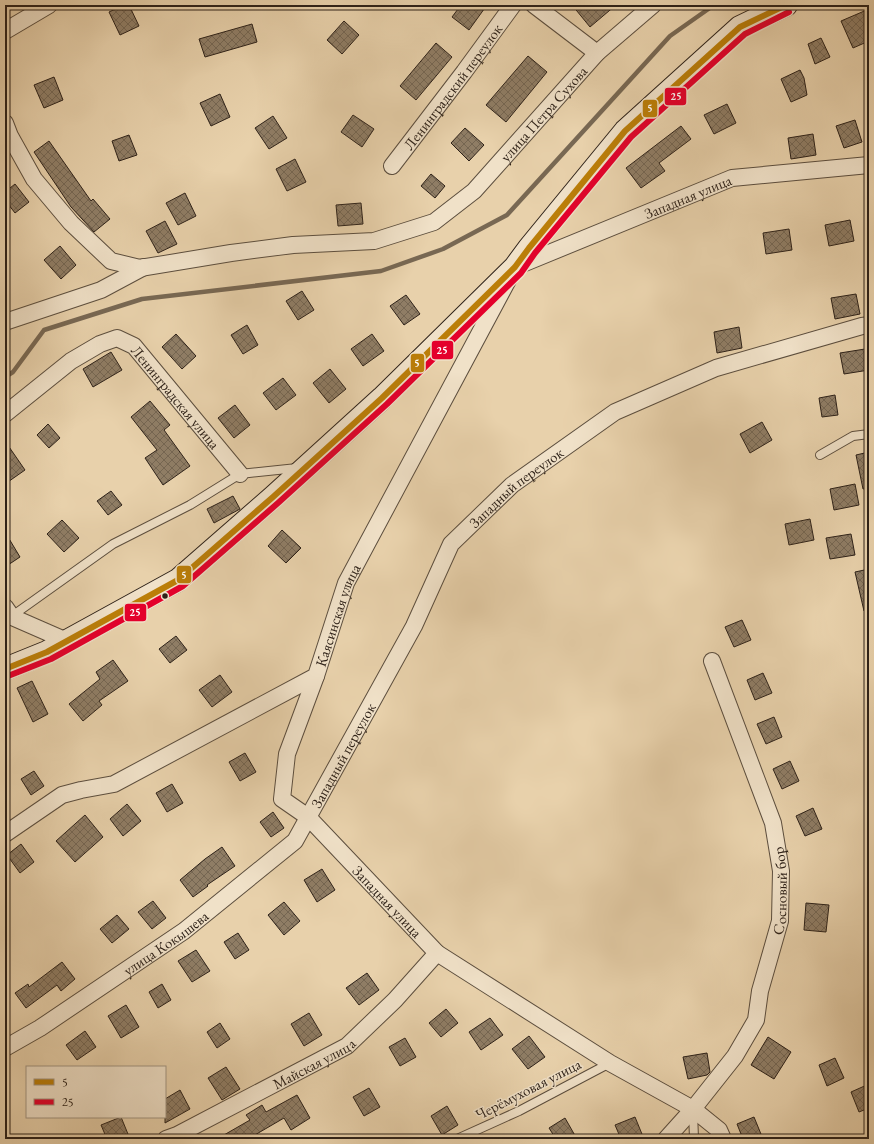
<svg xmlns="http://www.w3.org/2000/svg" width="874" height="1144" viewBox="0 0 874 1144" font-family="'EB Garamond',serif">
<defs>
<pattern id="building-cross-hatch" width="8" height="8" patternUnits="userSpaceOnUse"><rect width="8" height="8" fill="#8f7d65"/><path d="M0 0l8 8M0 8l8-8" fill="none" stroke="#756652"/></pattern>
</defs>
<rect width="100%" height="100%" fill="#e8d1ab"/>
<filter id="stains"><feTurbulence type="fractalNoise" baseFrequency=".005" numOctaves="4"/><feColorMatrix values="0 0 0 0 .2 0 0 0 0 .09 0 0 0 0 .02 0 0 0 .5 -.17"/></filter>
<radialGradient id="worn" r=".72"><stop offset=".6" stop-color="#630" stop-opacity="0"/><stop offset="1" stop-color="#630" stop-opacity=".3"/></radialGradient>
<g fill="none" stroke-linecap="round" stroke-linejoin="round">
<path stroke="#786853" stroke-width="4.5" d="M5,377l8,-5 31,-42 98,-31 239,-28 62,-22 64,-34 163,-179 44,-31"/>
</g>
<path fill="url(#building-cross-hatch)" stroke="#2e2219" d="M124,5h5l10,21 -19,9 -11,-23z
M461,5h26l-18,25 -17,-13z
M572,5h44l-26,22z
M869,9v32l-16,7 -12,-27z
M344,21l15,14 -17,19 -15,-14z
M252,24l5,18 -52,15 -6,-18z
M821,38l9,19 -15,7 -7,-20z
M436,43l16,14 -36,43 -16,-14z
M528,56l19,16 -41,50 -20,-17z
M800,70l4,8 3,17 -16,7 -10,-23z
M54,77l9,23 -19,8 -10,-23z
M220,94l10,23 -19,9 -11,-23z
M727,104l9,19 -22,11 -10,-19z
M353,115l21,14 -12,18 -21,-15z
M273,116l14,22 -18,11 -14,-21z
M855,120l7,22 -18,6 -8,-22z
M681,126l10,13 -32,24 6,8 -24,17 -15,-20z
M465,128l19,17 -15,16 -18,-18z
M813,134l3,21 -25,4 -3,-21z
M129,135l8,20 -18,6 -7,-20z
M49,141l42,60 2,-2 17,20 -16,13 -23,-25 -37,-55z
M295,159l11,23 -19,9 -11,-22z
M431,174l14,12 -10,12 -14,-12z
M15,184l14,18 -14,11 -10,-13v-8z
M185,193l11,23 -18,9 -12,-22z
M361,203l2,21 -25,2 -2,-21z
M850,220l4,21 -25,5 -4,-21z
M165,221l12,23 -19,9 -12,-22z
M789,229l3,21 -26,4 -3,-21z
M60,246l16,19 -15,14 -17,-19z
M302,291l12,19 -16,10 -12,-19z
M856,294l4,20 -25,5 -4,-21z
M406,295l14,19 -16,11 -14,-19z
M247,325l11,20 -15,9 -12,-19z
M739,327l3,21 -25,5 -3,-21z
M176,334l20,22 -14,13 -20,-22z
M372,334l12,17 -21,15 -12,-17z
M865,349l4,21 -25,4 -4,-21z
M111,352l11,18 -29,17 -10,-18z
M330,369l16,20 -17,14 -16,-20z
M283,378l13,17 -20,15 -13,-17z
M835,395l3,20 -16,2 -3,-19z
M150,401l20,24 -6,5 26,36 -27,19 -18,-27 12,-8 -26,-33z
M235,405l15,20 -16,13 -16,-20z
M762,422l10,18 -22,13 -10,-19z
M48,424l12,14 -11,10 -12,-13z
M5,441l20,29 -20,14z
M869,452v36l-6,1 -7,-34z
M855,484l4,21 -25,5 -4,-21z
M111,491l11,14 -14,10 -11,-14z
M233,496l7,13 -26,14 -7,-14z
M810,519l4,21 -25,5 -4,-21z
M62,520l17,18 -15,14 -17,-18z
M282,530l19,18 -15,15 -18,-17z
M5,532l15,25 -15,10z
M851,534l4,21 -25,4 -4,-21z
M869,569v42h-5l-9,-39z
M742,620l9,20 -17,7 -9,-20z
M176,636l11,14 -17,13 -11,-14z
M113,660l15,21 -29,20 3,4 -19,16 -14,-17 31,-25 -4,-7z
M763,673l9,20 -17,7 -8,-20z
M220,675l12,17 -20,15 -13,-17z
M32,681l16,33 -15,8 -16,-34z
M774,717l8,20 -16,7 -9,-20z
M245,753l11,19 -16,9 -11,-19z
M790,761l9,20 -17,8 -9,-20z
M34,771l10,15 -13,9 -10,-16z
M172,784l11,19 -16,9 -11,-19z
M127,804l14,17 -18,15 -13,-17z
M813,808l9,21 -17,7 -9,-20z
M273,812l11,16 -13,9 -11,-15z
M85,815l18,22 -28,25 -19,-21z
M21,844l13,18 -14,11 -13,-18z
M222,847l13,19 -28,19 1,1 -15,11 -13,-17 25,-21z
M322,869l13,21 -18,12 -13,-22z
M153,901l13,17 -14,11 -14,-17z
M284,902l16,19 -16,14 -16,-20z
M806,903l23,2 -3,27 -22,-2z
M117,915l12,14 -17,14 -12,-14z
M238,933l11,17 -14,9 -11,-17z
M196,950l14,21 -18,11 -14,-21z
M62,962l13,17 -14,12 -4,-6 -31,23 -11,-15 13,-9 1,3z
M367,973l12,17 -20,15 -13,-17z
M162,984l9,16 -13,8 -9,-16z
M126,1005l13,22 -18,11 -13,-22z
M446,1009l12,14 -17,14 -12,-14z
M309,1013l13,22 -18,11 -13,-22z
M490,1018l13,17 -22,15 -12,-18z
M220,1023l10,16 -13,9 -10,-16z
M85,1031l11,16 -19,13 -11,-15z
M529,1036l16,21 -17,12 -16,-20z
M768,1037l23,15 -17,27 -23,-14z
M405,1038l11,19 -16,9 -11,-19z
M707,1053l3,19 -3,3 -19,4 -5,-22z
M835,1058l9,20 -17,8 -8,-21z
M226,1067l14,22 -18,11 -14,-22z
M869,1084v24l-10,4 -8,-20z
M369,1088l11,19 -16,9 -11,-19z
M180,1090l10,19 -25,14v-24z
M297,1095l13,23 -19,12 -7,-12 -36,21h-31l33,-19 -4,-5 16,-10 4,7z
M447,1106l11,19 -16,10 -11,-19z
M121,1117l9,22h-23l-6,-14z
M635,1117l9,22h-23l-6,-14z
M754,1117l9,22h-20l-6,-15z
M565,1118l12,21h-21l-7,-11z"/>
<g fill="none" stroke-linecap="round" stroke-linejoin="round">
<g stroke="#5c4e3e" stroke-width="10">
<path id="lane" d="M820,455l33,-19 16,-2
M5,621l108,-77 77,-39 50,-31 57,-6
M693,1111l1,28
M457,1139l62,-28 91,-48"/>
</g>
<g stroke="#5c4e3e" stroke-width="18">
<g id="street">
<path d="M534,5l63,48"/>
<path d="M5,31l44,-26"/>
<path id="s1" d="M5,123l5,13 24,43 37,44 40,38 29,7 91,-15 62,-8 81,-4 60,-19 40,-31 123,-138 56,-48"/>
<path id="s2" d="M392,166l72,-94 49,-67"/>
<path d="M5,322l96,-32 43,-23"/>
<path id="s3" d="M5,414l66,-53 29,-17 17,-6 17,8 106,128"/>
<path d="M5,607l7,10 55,24"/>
<path id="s4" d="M316,676l-29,78 -5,45 26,18 129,136 173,110 83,46 42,-53 21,-36 4,-29 20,-70 1,-50 -8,-48 -61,-162"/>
<path id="s5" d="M5,834l57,-39 19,-5 33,-6 202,-108 30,-93 169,-316 217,-89 137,-13"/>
<path id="s6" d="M5,1048l35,-20 144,-97 111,-90 119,-215 37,-82 61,-59 103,-73 101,-44 146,-42 7,-1"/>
<path id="s7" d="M166,1139l11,-4 170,-89 48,-46 42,-47"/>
<path d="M666,1139l27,-30 26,21 4,9"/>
</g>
</g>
<g stroke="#2e2219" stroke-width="24">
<path id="secondary" d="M5,669l42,-17 131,-72 95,-83 109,-99 133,-131 14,-19 96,-117 115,-104 46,-22"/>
</g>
<use href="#lane" stroke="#f0e1c8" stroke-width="8"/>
<use href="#street" stroke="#f0e1c8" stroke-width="16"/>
<use href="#secondary" stroke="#f0e1c8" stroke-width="22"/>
<g stroke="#f0e1c8" stroke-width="9">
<path id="bus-1" d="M5,669l42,-17 131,-72 95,-83 109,-99 133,-131 14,-19 96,-117 115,-104 46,-22"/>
</g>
<g stroke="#f0e1c8" stroke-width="9">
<path id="bus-2" d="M8,676l43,-17 132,-73 95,-83 109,-99 134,-131 14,-20 96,-116 114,-103 44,-22"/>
</g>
<use href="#bus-1" stroke="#bb7e08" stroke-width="6"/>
<use href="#bus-2" stroke="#e4002b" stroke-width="6"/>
</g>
<circle fill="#2e2219" stroke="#f0e1c8" stroke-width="1.5" cx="165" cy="596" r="3.5"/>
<g text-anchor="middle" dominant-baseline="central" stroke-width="3" stroke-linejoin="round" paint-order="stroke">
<g font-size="15" fill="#2e2219" stroke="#f0e1c8">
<text stroke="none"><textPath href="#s2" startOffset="100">Ленинградский переулок</textPath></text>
<text stroke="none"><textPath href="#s1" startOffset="659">улица Петра Сухова</textPath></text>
<text stroke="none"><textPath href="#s5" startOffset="994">Западная улица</textPath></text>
<text stroke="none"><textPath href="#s3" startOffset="221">Ленинградская улица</textPath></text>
<text stroke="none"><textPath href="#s6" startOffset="779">Западный переулок</textPath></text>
<text stroke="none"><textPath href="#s5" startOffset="416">Каясинская улица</textPath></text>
<text stroke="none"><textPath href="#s6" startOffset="455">Западный переулок</textPath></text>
<text stroke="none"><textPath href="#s4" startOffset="889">Сосновый бор</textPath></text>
<text stroke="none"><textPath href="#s4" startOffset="276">Западная улица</textPath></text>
<text stroke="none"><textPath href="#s6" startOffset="192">улица Кокышева</textPath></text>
<text stroke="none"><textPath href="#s7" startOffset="166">Майская улица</textPath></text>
<text transform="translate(528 1089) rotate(-27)">Черёмуховая улица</text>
</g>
</g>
<g stroke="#f0e1c8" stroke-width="1.5">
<rect x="664" y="87" width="23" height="19" rx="4" fill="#e4002b"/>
<rect x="642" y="99" width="16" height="19" rx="4" fill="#bb7e08"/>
<rect x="431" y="340" width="23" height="20" rx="4" fill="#e4002b"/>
<rect x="410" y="353" width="15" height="20" rx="4" fill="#bb7e08"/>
<rect x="176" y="565" width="16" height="19" rx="4" fill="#bb7e08"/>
<rect x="124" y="603" width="23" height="19" rx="4" fill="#e4002b"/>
</g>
<g font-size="11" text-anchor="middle" font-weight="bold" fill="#fff">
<text x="676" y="100">25</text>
<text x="650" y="112">5</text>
<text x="442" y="354">25</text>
<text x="417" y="367">5</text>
<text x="184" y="579">5</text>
<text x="135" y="616">25</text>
</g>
<rect width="874" height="1144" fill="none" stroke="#e8d1ab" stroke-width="20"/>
<rect x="6" y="6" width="862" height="1132" fill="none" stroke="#2e2219" stroke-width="2"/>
<rect x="10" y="10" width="854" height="1124" fill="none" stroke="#2e2219"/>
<rect x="26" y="1066" width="140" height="52" fill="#f0e1c8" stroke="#a29582"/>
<rect x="34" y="1079" width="20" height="6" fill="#bb7e08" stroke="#a29582"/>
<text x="62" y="1086" font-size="12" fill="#2e2219">5</text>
<rect x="34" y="1099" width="20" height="6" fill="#e4002b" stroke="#a29582"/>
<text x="62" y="1106" font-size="12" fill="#2e2219">25</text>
<rect width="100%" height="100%" filter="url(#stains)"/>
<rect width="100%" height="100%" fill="url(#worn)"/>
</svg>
